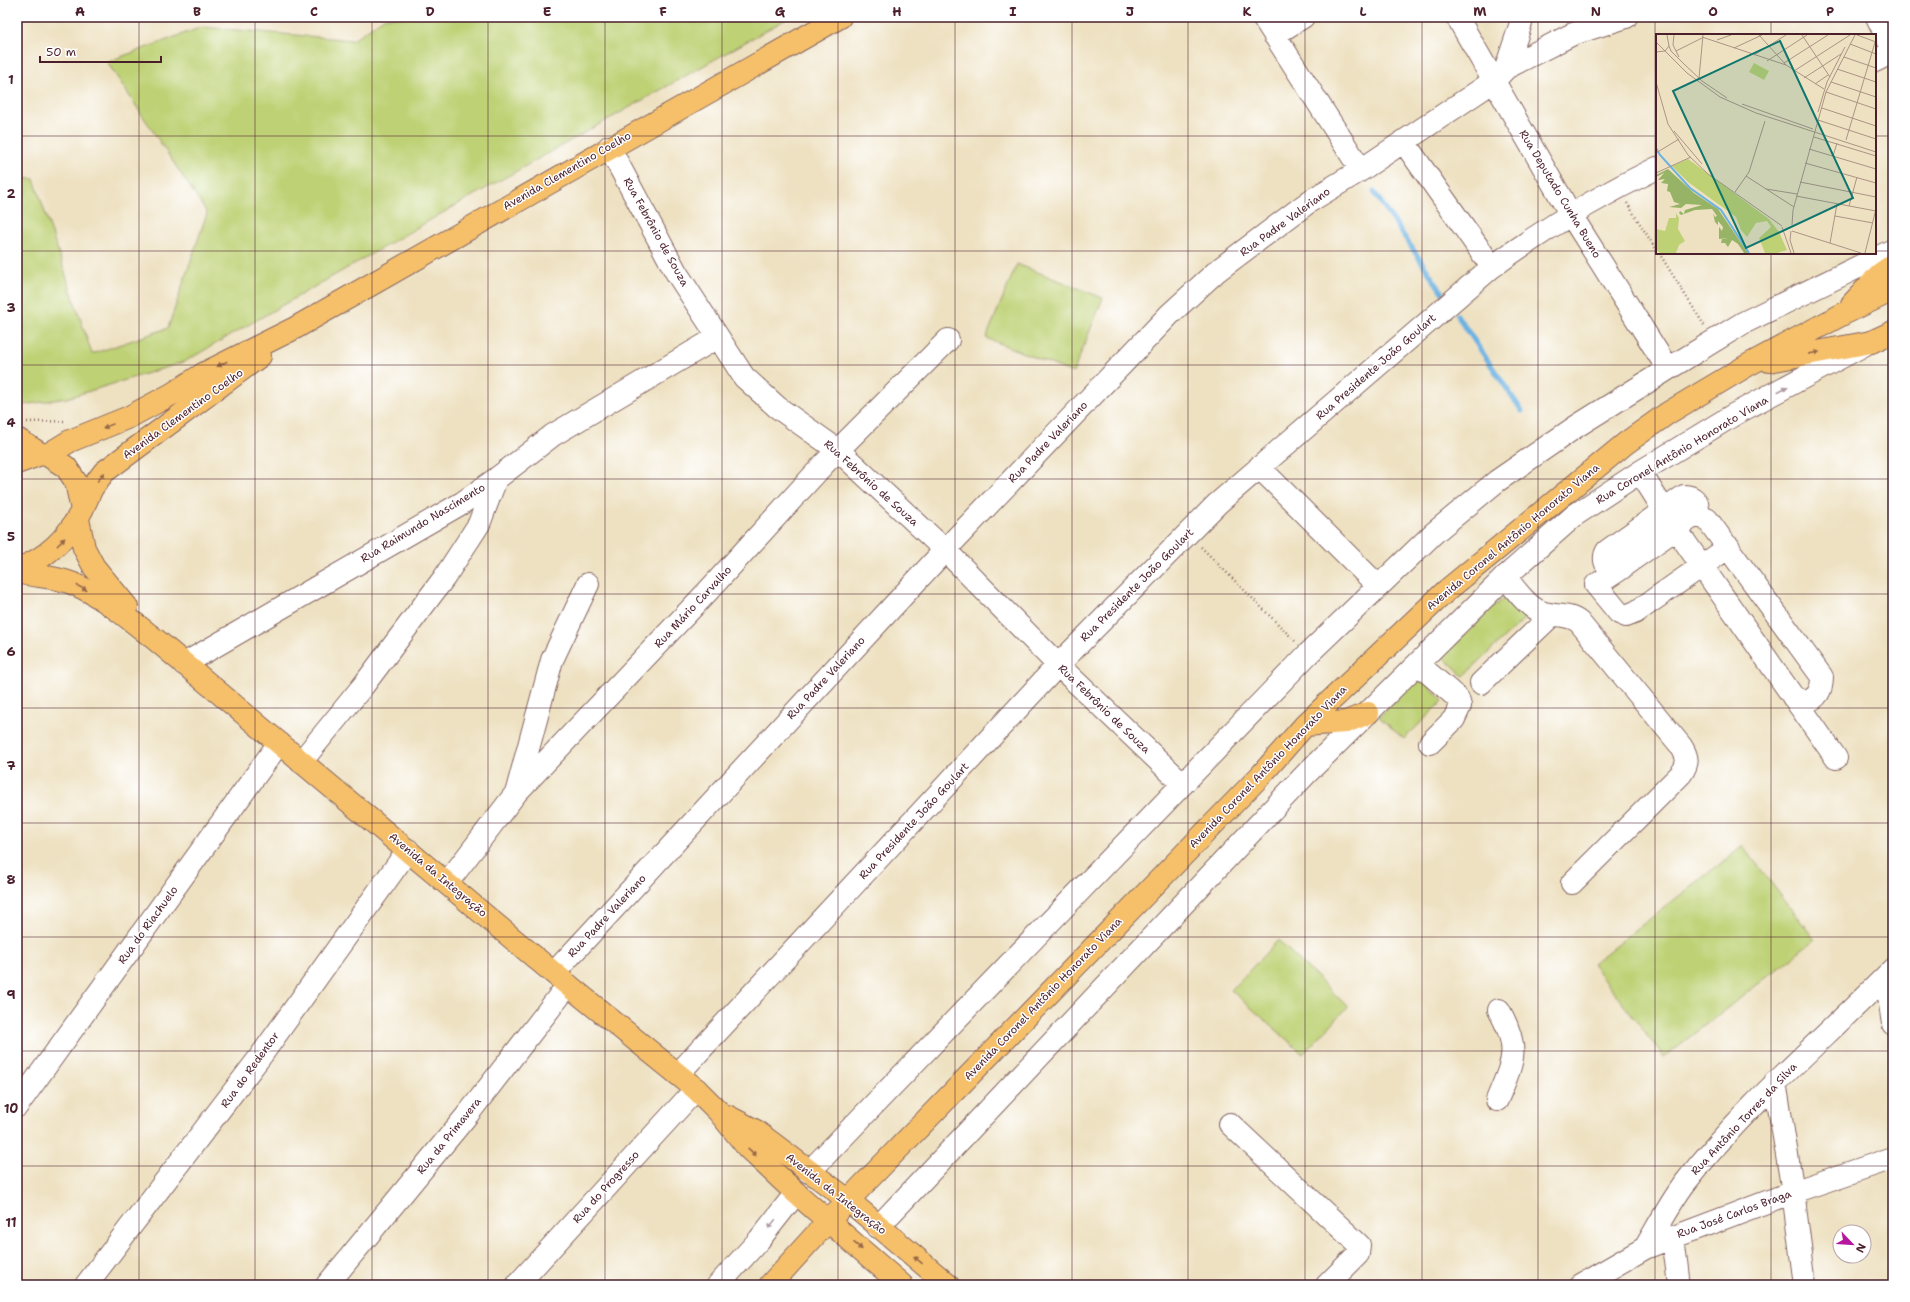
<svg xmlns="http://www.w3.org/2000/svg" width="1910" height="1302" viewBox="0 0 1910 1302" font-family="'Shantell Sans',sans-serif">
<rect width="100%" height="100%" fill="#fff"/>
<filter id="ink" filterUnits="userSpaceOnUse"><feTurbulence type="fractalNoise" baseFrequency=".025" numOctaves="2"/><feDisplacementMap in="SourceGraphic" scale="8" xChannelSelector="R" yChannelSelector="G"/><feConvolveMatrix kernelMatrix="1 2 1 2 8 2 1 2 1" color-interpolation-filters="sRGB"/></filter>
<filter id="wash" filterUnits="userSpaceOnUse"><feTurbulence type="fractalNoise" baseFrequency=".012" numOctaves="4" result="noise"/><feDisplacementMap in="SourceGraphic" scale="16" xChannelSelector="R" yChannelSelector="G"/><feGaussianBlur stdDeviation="0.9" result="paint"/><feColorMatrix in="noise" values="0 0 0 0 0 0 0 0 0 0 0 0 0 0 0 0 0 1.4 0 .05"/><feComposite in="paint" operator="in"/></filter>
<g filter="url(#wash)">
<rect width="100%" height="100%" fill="#eee1c1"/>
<path fill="#bed175" stroke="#847850" d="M385,17h405l-330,186 -276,159 -117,36 -50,8v-228l17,1 58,175 76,-26 39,-115 -100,-151 95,-35 151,13z
M1017,264l86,34 -30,75 -87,-35z
M1503,598l22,20 -61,58 -22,-20z
M1420,677l23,24 -39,38 -25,-22z
M1743,846l72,94 -151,117 -72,-93z
M1278,940l70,67 -45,47 -72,-64z"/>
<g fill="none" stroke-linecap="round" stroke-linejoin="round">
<path stroke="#6ab2e2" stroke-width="5" d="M1374,192l68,100
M1457,315l65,96"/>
</g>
</g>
<g filter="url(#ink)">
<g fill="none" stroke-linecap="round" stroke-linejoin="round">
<g stroke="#836360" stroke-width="24">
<path id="minor" d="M1263,17l98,153
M1457,17l114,198 97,154
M1877,17l16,33
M1274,35l29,-18
M1875,61l18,-9
M1506,68l17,-51
M1403,141l89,126
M609,147l67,125 68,105 33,30 62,44 106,99 113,115 125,119
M1259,467l119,119
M1640,472l36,57 160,229
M1691,518l7,-8c0,-9 -5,-14 -14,-14l-77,55c-6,10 1,20 12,18l72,-51 5,-2 11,3 115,158c0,12 -4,22 -17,25l-12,-5
M1622,568l-26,17 23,28 7,3 10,-4 93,-65
M1505,577c10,11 21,29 36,35 12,5 27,1 38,10l102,124c7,11 8,17 0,28l-109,109
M184,664l278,-161 34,-24 57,-44 165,-98
M1418,664l36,31 4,4 2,7 -6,13 -24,24
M1481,683l71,-68
M301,762l62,-76 81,-108 35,-54 17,-45
M517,790l35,-130 36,-76
M447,883l69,-90 193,-203 115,-126 124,-124
M554,973l391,-423 225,-236 47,-43 93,-70 51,-31 133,-89 12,-13 67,-34 53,-17
M1886,976l7,48
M678,1074l380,-409 159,-161 275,-237c52,-38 107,-71 165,-99
M1775,1082l18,110 12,93
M1497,1100c16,-39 24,-50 2,-90
M17,1106l262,-363
M1230,1124l129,121 -1,9 -31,31
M809,1172l499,-518 126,-121 63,-52 80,-55 91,-57 75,-46 150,-73
M878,1227l428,-453 199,-197 70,-62 65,-43 95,-58 129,-69
M1673,1237l6,48
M1645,1248c13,-22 25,-45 40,-65 61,-79 138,-143 208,-214
M86,1285l174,-228 148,-207
M327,1285l141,-171 100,-129
M517,1285l179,-196
M718,1285l41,-45 37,-47
M1581,1285l64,-37 148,-56 100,-34"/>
</g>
<g stroke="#836360" stroke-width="24">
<path id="major" d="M1871,342l22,-10
M17,439l24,15
M47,455l23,-14 59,-24 43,-23 31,-20 92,-46 545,-311
M17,463l24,-9 6,1 19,12 10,15 6,28c-15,29 -35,48 -65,60
M82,510l10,-22 12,-16 156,-116
M78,519l6,29 10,19 33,40
M17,572c19,5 39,4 57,12 30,13 56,36 82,56l412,345 128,104 22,22 30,37 48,45 106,92
M727,1116l29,15 92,69 100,85"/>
</g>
<g stroke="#836360" stroke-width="24">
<path id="highway" d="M1852,304l28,-30 13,-9
M1769,361l102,-19
M1305,725l41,-3 22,-9
M770,1285l59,-65 433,-446 43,-49 141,-134 180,-148 42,-30 80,-48 95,-51 50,-24"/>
</g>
<path stroke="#836360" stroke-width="2.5" stroke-dasharray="1 3" stroke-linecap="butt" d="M1627,203l30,48
M1659,253l45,72
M27,422l39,-1
M1201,547l94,94"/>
<use href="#minor" stroke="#fff" stroke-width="22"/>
<use href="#major" stroke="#f6c06b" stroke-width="22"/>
<use href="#highway" stroke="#f6c06b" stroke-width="22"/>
</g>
<defs><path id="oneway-solid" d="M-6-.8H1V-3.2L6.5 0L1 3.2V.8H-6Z"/></defs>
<g fill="#976748">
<use href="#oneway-solid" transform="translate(1814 353) rotate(-11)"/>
<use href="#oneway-solid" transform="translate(222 364) rotate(153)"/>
<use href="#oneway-solid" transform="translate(108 426) rotate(158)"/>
<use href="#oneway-solid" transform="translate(101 477) rotate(-50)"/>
<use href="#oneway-solid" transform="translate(61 542) rotate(-46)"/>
<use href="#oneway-solid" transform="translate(82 588) rotate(27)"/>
<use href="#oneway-solid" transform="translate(752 1152) rotate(44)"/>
<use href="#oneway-solid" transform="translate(858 1246) rotate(41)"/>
<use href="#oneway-solid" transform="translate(918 1260) rotate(-140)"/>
</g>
<g fill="#ae9aa0">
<use href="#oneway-solid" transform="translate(1783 389) rotate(-28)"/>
<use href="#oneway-solid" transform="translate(772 1224) rotate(129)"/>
</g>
</g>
<path fill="none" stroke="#4a1f2b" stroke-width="1" stroke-opacity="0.55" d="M139,17v1268M255,17v1268M372,17v1268M488,17v1268M605,17v1268M722,17v1268M838,17v1268M955,17v1268M1072,17v1268M1188,17v1268M1305,17v1268M1422,17v1268M1538,17v1268M1655,17v1268M1771,17v18M17,136h1640M1875,136h18M17,251h1640M1875,251h18M1771,253v1032M17,365h1876M17,479h1876M17,594h1876M17,708h1876M17,823h1876M17,937h1876M17,1051h1876M17,1166h1876"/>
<g text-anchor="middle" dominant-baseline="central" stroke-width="3" stroke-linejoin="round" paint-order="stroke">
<g font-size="11" fill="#4a1f2b" stroke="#fff">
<text transform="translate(567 171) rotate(-30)">Avenida Clementino Coelho</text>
<text transform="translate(1560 194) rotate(59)">Rua Deputado Cunha Bueno</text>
<text transform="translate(1285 222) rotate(-36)">Rua Padre Valeriano</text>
<text transform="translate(656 232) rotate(61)">Rua Febrônio de Souza</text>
<text transform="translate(1376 367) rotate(-41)">Rua Presidente João Goulart</text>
<text transform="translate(183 414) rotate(-36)">Avenida Clementino Coelho</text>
<text transform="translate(1048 442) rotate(-46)">Rua Padre Valeriano</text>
<text transform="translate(1682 450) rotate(-31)">Rua Coronel Antônio Honorato Viana</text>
<text transform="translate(871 483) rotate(42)">Rua Febrônio de Souza</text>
<text transform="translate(423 523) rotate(-31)">Rua Raimundo Nascimento</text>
<text transform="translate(1513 537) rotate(-40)">Avenida Coronel Antônio Honorato Viana</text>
<text transform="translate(1137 585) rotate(-45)">Rua Presidente João Goulart</text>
<text transform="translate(693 607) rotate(-47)">Rua Mário Carvalho</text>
<text transform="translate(826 678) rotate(-47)">Rua Padre Valeriano</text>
<text transform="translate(1104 709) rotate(44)">Rua Febrônio de Souza</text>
<text transform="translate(1268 767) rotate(-46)">Avenida Coronel Antônio Honorato Viana</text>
<text transform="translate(914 821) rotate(-47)">Rua Presidente João Goulart</text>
<text transform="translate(438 875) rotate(40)">Avenida da Integração</text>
<text transform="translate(607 916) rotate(-47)">Rua Padre Valeriano</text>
<text transform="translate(148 925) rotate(-54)">Rua do Riachuelo</text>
<text transform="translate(1043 999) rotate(-46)">Avenida Coronel Antônio Honorato Viana</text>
<text transform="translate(250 1070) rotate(-54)">Rua do Redentor</text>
<text transform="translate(1744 1119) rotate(-47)">Rua Antônio Torres da Silva</text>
<text transform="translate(449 1136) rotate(-51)">Rua da Primavera</text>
<text transform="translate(606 1187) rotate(-48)">Rua do Progresso</text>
<text transform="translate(836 1194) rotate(38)">Avenida da Integração</text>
<text transform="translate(1734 1214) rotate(-20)">Rua José Carlos Braga</text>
</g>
</g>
<g transform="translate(1656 34)">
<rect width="220" height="220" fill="#eee1c1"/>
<path d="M98,29l15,8 -5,9 -15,-8zM32,125l81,60 10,13 8,18 -10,3h-12l-6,-15 12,-11 -4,-6 -11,2 -9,14 -6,-7 -5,-13 -48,-35 -16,-16zM20,179l3,5 -1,11 7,12 -6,4 -3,8h-16l-4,-3v-21l9,2 4,-13h7z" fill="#bed175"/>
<path d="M12,135l26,24 24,16 30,44h-4l-6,-9 -6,-4 -4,7 -3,-4h-4l1,-4 6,-1 -9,1v-12l3,4 1,-4 -5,-6v4l-3,-3 -2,-9 2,4 2,-1 -5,-7 -17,1 -14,5 -2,-2 1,-2 4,3 1,-4 17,-5 -16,-1 -5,4 -12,-1 11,-3 -6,-2 -4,-10 -3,-1 1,-7 -7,-1 4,-4 -7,1 6,-7 -8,4v-2z" fill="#96b366"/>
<path fill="none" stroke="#6ab2e2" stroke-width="2" d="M0,114l4,7 30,33 31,22 28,43"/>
<path fill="none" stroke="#ac9385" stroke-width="1" d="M18,1l-1,10 6,12M103,1l27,30 38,24M146,1l28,42M201,1l19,7M46,3l84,28M61,6l14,-5M0,8l31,31 33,24 36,16 120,39M194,10l26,10M13,12l2,5 14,14M78,14l28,-13M20,17l26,-13M0,18l9,-1 4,-5 -2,-11M98,21l32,-20M188,23l32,11M111,27l40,-26M128,29l44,-28M28,30l18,17M181,35l39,13M138,37l56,-36M43,44l4,-43M148,44l37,-24M46,47l25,17M0,48l12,42 20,31 20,19 74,52M175,48l45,15M159,50l13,-9M170,58l50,17M86,70l71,25M166,74l54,18M162,78l9,-30 18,-35M162,86l58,19M18,97l28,33M158,103l62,19M190,106l30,-101M153,115l67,20M0,119l23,-14M177,122l4,-13M149,129l71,20M0,139l35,-16M90,142l48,31M144,148l76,15M110,155l31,5M79,158l14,-20 16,-51M140,162l80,15M193,172l8,-29M179,182l38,7M136,191l1,-15 33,-118 29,-57M126,193l9,26M135,197l-1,9 4,13M136,197l69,22M174,209l7,-39M209,219l11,-44"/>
<path fill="#0f766e" fill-opacity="0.15" stroke="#0f766e" stroke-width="2" d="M124,7l73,157 -107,50 -73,-157z"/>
<rect width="220" height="220" fill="none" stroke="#4a1f2b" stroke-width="2"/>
</g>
<rect width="1910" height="1302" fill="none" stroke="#fff" stroke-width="44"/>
<g transform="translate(1852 1244) rotate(115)"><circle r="19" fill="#ffffff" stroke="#b7a5aa"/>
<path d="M0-3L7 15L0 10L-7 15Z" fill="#b5179e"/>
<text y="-6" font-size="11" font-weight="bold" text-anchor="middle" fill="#4a1f2b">N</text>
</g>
<path d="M40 56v6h121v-6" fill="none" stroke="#4a1f2b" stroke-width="2"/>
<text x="46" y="56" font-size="12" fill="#4a1f2b" stroke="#ffffff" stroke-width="3" paint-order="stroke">50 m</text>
<rect x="22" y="22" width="1866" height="1258" fill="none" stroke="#4a1f2b" stroke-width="1.5"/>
<g font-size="13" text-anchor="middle" font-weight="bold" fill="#4a1f2b">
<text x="80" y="16">A</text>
<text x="197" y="16">B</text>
<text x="314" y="16">C</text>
<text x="430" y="16">D</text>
<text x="547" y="16">E</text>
<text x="663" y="16">F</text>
<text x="780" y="16">G</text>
<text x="897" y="16">H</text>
<text x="1013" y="16">I</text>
<text x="1130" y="16">J</text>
<text x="1247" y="16">K</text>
<text x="1363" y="16">L</text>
<text x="1480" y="16">M</text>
<text x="1596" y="16">N</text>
<text x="1713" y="16">O</text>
<text x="1830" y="16">P</text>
<text x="11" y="84">1</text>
<text x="11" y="198">2</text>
<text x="11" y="312">3</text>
<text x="11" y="427">4</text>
<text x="11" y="541">5</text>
<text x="11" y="656">6</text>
<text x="11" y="770">7</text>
<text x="11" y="884">8</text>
<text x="11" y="999">9</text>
<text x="11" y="1113">10</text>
<text x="11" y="1227">11</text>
</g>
</svg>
